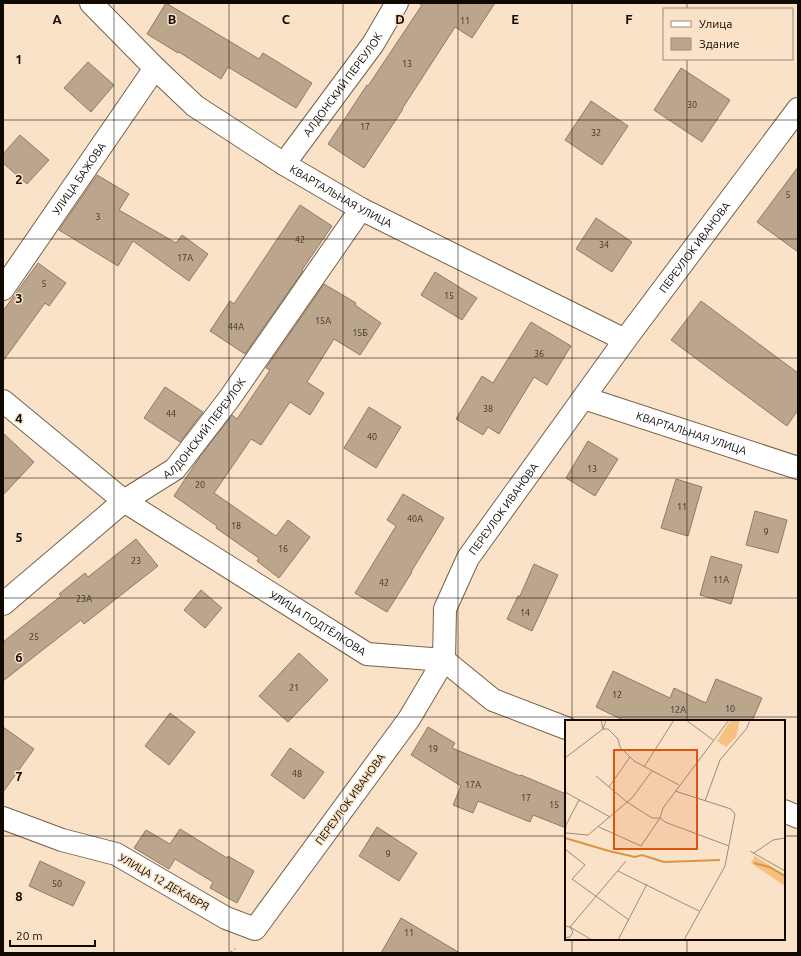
<svg xmlns="http://www.w3.org/2000/svg" width="801" height="956" viewBox="0 0 801 956" font-family="Ubuntu,sans-serif">
<rect width="100%" height="100%" fill="#f9e2c7"/>
<path fill="#bba58c" stroke="#907b63" d="M166,3l93,56 4,-6 49,30 -16,25 -68,-41 -7,12 -42,-27 -1,1 -31,-19z
M418,3h77l-23,35 -17,-11 -53,82h1l-39,59 -36,-24 39,-59 1,1 54,-81z
M88,62l26,23 -23,27 -27,-24z
M681,68l49,32 -28,42 -48,-32z
M591,101l37,25 -26,39 -37,-25z
M20,135l29,25 -22,24 -24,-21v-9z
M798,167v85l-41,-30z
M97,175l32,19 -10,16 57,33 6,-8 26,19 -19,27 -56,-40 -15,25 -59,-36z
M300,205l32,21 -30,44 1,1 -58,83 -35,-23 20,-30 4,3z
M596,218l36,24 -20,30 -36,-23z
M38,263l28,20 -17,23 -4,-3 -42,58v-50z
M435,272l42,26 -15,22 -41,-25z
M324,284l32,19 -1,2 26,18 -21,32 -26,-16 -27,43 17,11 -14,22 -20,-13 -29,43 -10,-6 -37,54 62,43 12,-16 22,17 -31,41 -22,-17 2,-3 -43,-30 1,-2 -43,-30 27,-41 31,-40 5,4 33,-49 -4,-2z
M701,301l97,72v37l-11,16 -116,-86z
M531,322l40,24 -24,39 -13,-8 -35,57 -11,-7 -5,8 -27,-16 26,-43 11,7z
M165,387l38,25 -23,30 -36,-24z
M369,407l32,20 -25,41 -32,-20z
M3,433l31,29 -31,33z
M588,441l30,18 -23,37 -29,-18z
M676,479l26,8 -14,49 -27,-8z
M403,494l41,24 -33,54h1l-25,40 -32,-19 41,-67 -9,-6z
M755,511l32,9 -9,33 -32,-8z
M136,539l22,27 -74,58 -3,-4 -78,61v-39l58,-46 -2,-2 26,-21 3,4z
M711,556l31,9 -11,39 -31,-9z
M534,564l24,11 -26,56 -25,-12 11,-23h2z
M201,590l21,18 -17,20 -21,-18z
M299,653l29,27 -40,42 -29,-26z
M613,671l57,27 4,-10 32,15 10,-24 46,19 -10,23h-127l-29,-14z
M170,713l25,19 -26,33 -24,-19z
M3,727l31,22 -31,43z
M428,727l27,16 -3,5 68,28 1,-1 45,19v34l-33,-13 -3,7 -52,-21 -5,12 -20,-8 8,-19 -50,-31z
M290,748l34,24 -20,27 -33,-24z
M377,827l40,26 -18,28 -40,-25z
M180,829l47,29 1,-2 26,15 -17,32 -27,-15 3,-6 -38,-23 -6,10 -35,-21 12,-18 24,14z
M40,861l45,21 -12,24 -44,-20z
M401,918l59,35h-79z"/>
<g fill="none" stroke-linecap="round" stroke-linejoin="round">
<g stroke="#76624b" stroke-width="24">
<g id="street">
<path id="s1" d="M91,3l64,65 40,38 89,58 77,45 264,131"/>
<path id="s2" d="M284,164l89,-120 24,-41"/>
<path id="s3" d="M3,289l152,-221"/>
<path id="s4" d="M3,401l121,100 243,153 77,6 -35,59 -154,210 -29,-11 -110,-64 -54,-14 -59,-22"/>
<path id="s5" d="M3,604l121,-103 51,-32 54,-70 132,-190"/>
</g>
</g>
<g stroke="#76624b" stroke-width="24">
<g id="secondary">
<path id="s6" d="M584,398l214,70"/>
<path id="s7" d="M566,728l-73,-28 -49,-40 1,-51 23,-51 157,-218 173,-231"/>
<path d="M784,811l14,6"/>
</g>
</g>
<path stroke="#8b7c6a" stroke-width="2.5" stroke-dasharray="2 3" stroke-linecap="butt" d="M231,953l4,-4"/>
<use href="#street" stroke="#fff" stroke-width="22"/>
<use href="#secondary" stroke="#fff" stroke-width="22"/>
</g>
<path fill="none" stroke="#110a03" stroke-width="1" stroke-opacity="0.55" d="M114,3v950M229,3v950M343,3v950M458,3v950M572,3v718M687,3v6M687,59v662M3,120h795M3,239h795M3,358h795M3,478h795M3,598h795M3,717h795M3,836h563M784,836h14M572,939v14M687,939v14"/>
<g text-anchor="middle" dominant-baseline="central" stroke-width="3" stroke-linejoin="round" paint-order="stroke">
<g font-size="9" fill="#3c3125">
<text x="465" y="21">11</text>
<text x="407" y="64">13</text>
<text x="692" y="105">30</text>
<text x="365" y="127">17</text>
<text x="596" y="133">32</text>
<text x="788" y="195">5</text>
<text x="98" y="217">3</text>
<text x="300" y="240">42</text>
<text x="604" y="245">34</text>
<text x="185" y="258">17А</text>
<text x="44" y="284">5</text>
<text x="449" y="296">15</text>
<text x="323" y="321">15А</text>
<text x="236" y="327">44А</text>
<text x="360" y="333">15Б</text>
<text x="539" y="354">36</text>
<text x="488" y="409">38</text>
<text x="171" y="414">44</text>
<text x="372" y="437">40</text>
<text x="592" y="469">13</text>
<text x="200" y="485">20</text>
<text x="682" y="507">11</text>
<text x="415" y="519">40А</text>
<text x="236" y="526">18</text>
<text x="766" y="532">9</text>
<text x="283" y="549">16</text>
<text x="136" y="561">23</text>
<text x="721" y="580">11А</text>
<text x="384" y="583">42</text>
<text x="84" y="599">23А</text>
<text x="525" y="613">14</text>
<text x="34" y="637">25</text>
<text x="294" y="688">21</text>
<text x="617" y="695">12</text>
<text x="730" y="709">10</text>
<text x="678" y="710">12А</text>
<text x="433" y="749">19</text>
<text x="297" y="774">48</text>
<text x="473" y="785">17А</text>
<text x="526" y="798">17</text>
<text x="554" y="805">15</text>
<text x="388" y="854">9</text>
<text x="57" y="884">50</text>
<text x="409" y="933">11</text>
</g>
<g font-size="11" fill="#110a03" stroke="#f9e2c7">
<text stroke="none"><textPath href="#s2" startOffset="99">АЛДОНСКИЙ ПЕРЕУЛОК</textPath></text>
<text stroke="none"><textPath href="#s3" startOffset="134">УЛИЦА БАЖОВА</textPath></text>
<text stroke="none"><textPath href="#s1" startOffset="318">КВАРТАЛЬНАЯ УЛИЦА</textPath></text>
<text stroke="none"><textPath href="#s7" startOffset="633">ПЕРЕУЛОК ИВАНОВА</textPath></text>
<text stroke="none"><textPath href="#s5" startOffset="269">АЛДОНСКИЙ ПЕРЕУЛОК</textPath></text>
<text stroke="none"><textPath href="#s6" startOffset="113">КВАРТАЛЬНАЯ УЛИЦА</textPath></text>
<text stroke="none"><textPath href="#s7" startOffset="309">ПЕРЕУЛОК ИВАНОВА</textPath></text>
<text stroke="none"><textPath href="#s4" startOffset="386">УЛИЦА ПОДТЁЛКОВА</textPath></text>
<text transform="translate(350 799) rotate(-54)">ПЕРЕУЛОК ИВАНОВА</text>
<text transform="translate(164 882) rotate(30)">УЛИЦА 12 ДЕКАБРЯ</text>
</g>
</g>
<g transform="translate(565 720)">
<rect width="220" height="220" fill="#f9e2c7"/>
<path d="M166,0h9l-4,17 -10,10 -9,-6zM190,136l30,19v11l-34,-23z" fill="#f6c080"/>
<path fill="none" stroke="#d99742" stroke-width="2" d="M0,118l44,13 26,6 7,-2 22,7 56,-2M189,143l15,4 16,9"/>
<path fill="none" stroke="#9c8c79" stroke-width="1" d="M36,0l2,9h5l10,10 2,8 14,14 45,24M121,0l27,20M0,38l38,-29 3,-9M79,47l30,-47M31,56l31,26 25,16h8l-19,28 -42,-19M44,67l21,-30M110,71l56,18 4,5 -10,52 -41,74M0,72l45,25M140,81l15,-41 27,-32 3,-8M0,113l1,-8 13,-25M0,116l1,-3 22,2 44,-37 20,-27M164,126l-64,-24 -5,-4 3,-10 66,-88M0,129l20,16 -13,14 57,41M185,131l35,20M189,133l19,-13 12,-2M53,151l81,40M0,206l5,1 3,5 -3,5 -5,1M5,207l56,-66M5,207l22,13M53,220l29,-56"/>
<path fill="#dd550c" fill-opacity="0.15" stroke="#dd550c" stroke-width="2" d="M49,30h83v99h-83z"/>
<rect width="220" height="220" fill="none" stroke="#110a03" stroke-width="2"/>
</g>
<g font-size="13" text-anchor="middle" font-weight="bold" fill="#110a03" stroke="#f9e2c7" stroke-width="3" stroke-linejoin="round" paint-order="stroke">
<text x="57" y="24">A</text>
<text x="172" y="24">B</text>
<text x="286" y="24">C</text>
<text x="400" y="24">D</text>
<text x="515" y="24">E</text>
<text x="629" y="24">F</text>
<text x="19" y="64">1</text>
<text x="19" y="184">2</text>
<text x="19" y="303">3</text>
<text x="19" y="423">4</text>
<text x="19" y="542">5</text>
<text x="19" y="662">6</text>
<text x="19" y="781">7</text>
<text x="19" y="901">8</text>
</g>
<rect width="801" height="956" fill="none" stroke="#110a03" stroke-width="8"/>
<rect x="663" y="8" width="130" height="52" fill="#f9e2c7" stroke="#9c8c79"/>
<rect x="671" y="21" width="20" height="6" fill="#ffffff" stroke="#9c8c79"/>
<text x="699" y="28" font-size="12" fill="#110a03">Улица</text>
<rect x="671" y="38" width="20" height="12" fill="#bba58c" stroke="#9c8c79"/>
<text x="699" y="48" font-size="12" fill="#110a03">Здание</text>
<path d="M10 940v6h85v-6" fill="none" stroke="#110a03" stroke-width="2"/>
<text x="16" y="940" font-size="12" fill="#110a03" stroke="#f9e2c7" stroke-width="3" paint-order="stroke">20 m</text>
</svg>
